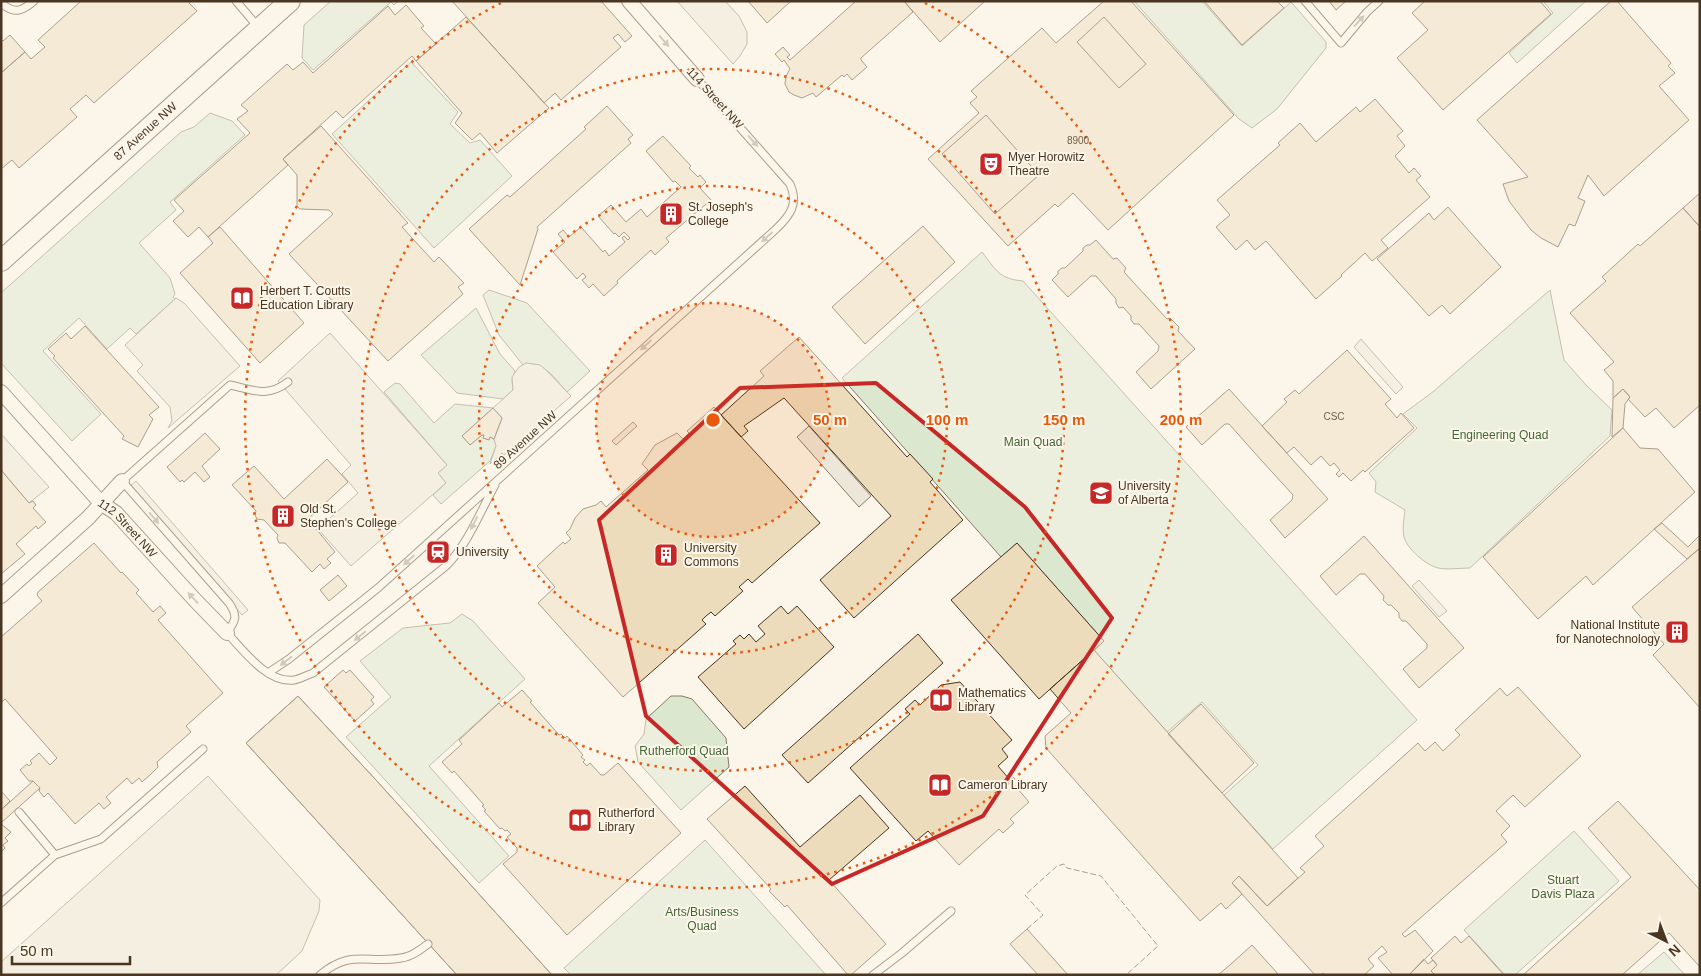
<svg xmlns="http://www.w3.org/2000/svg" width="1701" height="976" viewBox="0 0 1701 976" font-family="Helvetica,sans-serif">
<rect width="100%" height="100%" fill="#fbf6e9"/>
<path fill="#dce7d0" stroke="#887966" d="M331,1h67l-4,4 -3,-3 -78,68 -11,-12 2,-33z
M1134,1h68l40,45 49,-44 35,40v6l-49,61 -25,19 -13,-9z
M1543,1h43l-69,62 -8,-10 44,-40z
M411,62l47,50 -8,12 20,19 10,-3 32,36 -78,72 -102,-114z
M210,113l22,8 13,14 -75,67 6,8 -37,33 31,35 5,16 -2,3 2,2 -39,35 -6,-6 -23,21 -28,-31 -36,33 58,63 -29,27 -71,-78v-70l180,-161 13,-5z
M982,252c14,18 17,27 41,29l394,439 -144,129 -49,-54 34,-30 -56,-63 -35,30 -73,-81 10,-10 -87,-98 -16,14 -159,-179z
M489,290l38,13 63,68 -23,21c-11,-12 -24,-33 -44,-27l-24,-30 -16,-40z
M1550,290l14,70 22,25 26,25 -2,26 -140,132c-10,0 -22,2 -32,0 -12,-3 -31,-19 -34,-31 -2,-9 0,-18 1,-27l-30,-18 1,-10 -7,-9 48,-45 -14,-14 31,-23z
M476,308l24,46 15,17 -3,9 1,10 -10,9 -46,-6 -36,-38z
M395,383l5,1 34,39 21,-19 38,4 -31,28 8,9 12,-10h2l-1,3 6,2 1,-3 4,2 2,7 -6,15 -49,43 -8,-9 13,-12 -8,-10 9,-8 -63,-73z
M462,614l11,7 52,58 -96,87 80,90 -30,27 -133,-146 45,-40 -31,-36 43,-33 47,-5z
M671,696h11l10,3 34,39 3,29 -48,43 -43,-48 -3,-16 9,-12 2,-15z
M1574,831l45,50 -104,94h-10l-41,-45z
M705,840l121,135h-255l-7,-7z
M1664,952l21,23h-48z"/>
<path fill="#ede7d9" stroke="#887966" d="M677,1h48l14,15 8,16v12l-7,12 -7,8z
M176,298l8,5 56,63 -72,62 4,-7 -2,-14 -33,-36 6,-6 -18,-20z
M330,333l117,132 -9,8 8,10 -95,83 -33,-37 40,-36 -16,-19 9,-9 -73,-84z
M1361,339l42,48 -7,7 -42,-47z
M526,363l14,2 6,5 25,26 -67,59 -2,-2 -12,11 6,-18 -2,-7 8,-21 -9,-10 20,-18 -1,-13 7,-10z
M809,426l62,70 -12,11 -62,-70z
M1,434l48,53 -20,16 -27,-32z
M136,481l112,129 -6,5 -112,-129z
M1419,580l28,31 -8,6 -27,-31z
M208,776l112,124 -1,11 -17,40 -26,24h-275v-13z"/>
<path fill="#ecdcbc" stroke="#4a3520" d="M81,1h109l-1,2 8,8 -103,92 -8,-8 -16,14 7,8 -58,51 -7,-8 -11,9v-96l24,-21 6,7 14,-12 -7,-7z
M452,1h149l31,35 -7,6 -7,-8 -5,4 8,9 -60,53 -6,-7 -11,10z
M748,1h43l-24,22z
M856,1h48l9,11 -52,46v2l6,7 -15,13 -5,-6 -3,3 -2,-2 -26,22 -3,-4 -11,5 -8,-3 -5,-3 -4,-8 1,-8 4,-7 -6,-9 -2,2 -7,-8 8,-7 7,8 -3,2 3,3z
M904,1h81l-45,41z
M1104,1h27l103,114 -126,115 -35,-37 -15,14 -3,-3 -47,42 -80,-87 51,-46 -9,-10 7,-6 -6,-6 71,-63 14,15z
M1204,1h73l7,7 -42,37z
M1329,1h17l-10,9z
M1425,1h115l11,13 -108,96 -46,-52 31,-28 -16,-17z
M1611,1h6l54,62 -3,3 7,7 -16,13 30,34 -85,76 -16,-21 -10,23 7,3 -10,25 -6,-2 -11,23 -17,-9 -10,-8 -22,-29 -6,-17 25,-7 -51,-57z
M406,5l18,21 -3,2 15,16 -20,17 -4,-5 -69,62 -7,-7 -53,48 5,6 -80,72 -9,-10 -11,10 -15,-16 11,-10 -10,-11 76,-67 -13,-14 11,-8 -7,-6 46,-41 6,6 10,-8 10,11 75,-67 7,9z
M466,17l83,91 -52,45 -17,-20 -8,7 -17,-17 7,-10 -46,-52z
M1104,17l42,47 -27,24 -42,-46z
M10,35l15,17 -24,21v-34l2,2z
M1375,99l28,32 -6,5 8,10 -10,10 14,17 5,-5 7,8 -5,4 14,17 -49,43 7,8 -16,13 -7,-8 -24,22 1,1 -26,23 -50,-58 -11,9 -8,-10 -11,10 -20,-23 14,-12 -13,-15 63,-55 -2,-2 22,-20 16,19 40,-35 4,5z
M607,106l26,29 -5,4 3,4 -94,84 1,2 -18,56 -51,-56 38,-34 3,2 76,-68 -2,-2z
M986,115l53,60 -44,39 -53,-60z
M321,126l87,97 -6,4 32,35 5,-5 25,26 -6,4 5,7 -75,67 -99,-107 44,-40 -4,-4 -29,-1 -3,-3v-31l-14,-16z
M663,136l28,30 -2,2 9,9 2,-2 6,7 -6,6 11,12 -45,38 3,4 -14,13 -4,-5 -34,31 1,2 -14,13 -11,-12 -4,4 -7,-8 4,-3 -3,-4 -6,6 -24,-27 12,-10 -7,-8 5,-4 6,7 12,-10 22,25 2,-2 4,6 16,-14 -3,-4 2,-2 4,4 2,-2 -6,-6 -5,5 -4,-4 -1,1 -16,-18 13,-11 15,17 15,-13 6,8 34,-30 -6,-6 -2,1 -27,-31z
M1700,193v34l-17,-19z
M1448,207l53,60 -51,47 -8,-9 -13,11 -52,-57 52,-46 5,7z
M1683,208l17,19v178l-26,23 -18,-20 -11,9 -17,-18 2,-2 -7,-8 -10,9v-17l-9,-11 10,-8 -44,-49 36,-32 -4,-4 36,-33 2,2z
M923,226l32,36 -90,82 -33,-37z
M220,227l84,96 -44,40 -80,-90 33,-30 -5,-6z
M1096,240l17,19 4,-1 9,10 -2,4 43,47 3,-1 9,9 -1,4 17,18 -44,40 -15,-17 22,-21 1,-5 -20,-22h-5l-3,-4v-4l-8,-9 -4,1 -3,-5v-4l-20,-23h-5l-23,21 -16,-17 6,-6v-3l4,-3h3l18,-17v-3l4,-3h3z
M85,326l74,81 -10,8 4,4 -15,28 -16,-8 2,-3 -71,-78 2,-2 -7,-7 18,-16 5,6z
M799,337l108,120 3,-3 23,25 -3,3 33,38 -109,98 -34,-38 71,-64 -107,-118 -40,28 4,5 -7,6 -20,-22 43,-39 -4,-5z
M1347,350l44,49 -6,5 12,14 4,-5 13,15 -49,44 -2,-2 -12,11 -8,-8 -4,4 -3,-3 4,-4 -6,-7 -4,3 -9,-10 -10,9 -17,-18 -7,6 -25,-27 25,-24 -3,-3 11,-9 4,4z
M1229,389l99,110 -43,39 -15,-18 22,-20 1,-5 -31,-34 -33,-37h-4l-23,21 -16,-18z
M1623,389l7,8 -5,7 -2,24 -11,9 1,-39z
M714,407l106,116 -68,60 -4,-4 -9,8 4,4 -28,25 -4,-4 -5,4 -4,4 4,4 -83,73 -85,-94 17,-16 -18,-21 26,-24 2,2 6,-5 -5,-6 4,-4 5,-11 8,-9 13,-4 5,-4 5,6 42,-37 -6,-6 13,-19 22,-12 6,6 6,-6 -2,-2z
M493,408l9,10 -8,21 -4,-2 -1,3 -6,-2 1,-3h-2l-12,10 -8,-9z
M633,422l4,4 -21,19 -4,-4z
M1623,428l17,20 18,1 37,43 -102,93 -7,-9 -48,43 -55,-62z
M205,433l15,16 -18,17 8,11 -6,5 -9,-10 -11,10 -2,-2 -2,2 -13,-15z
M327,459l21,23 -40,37 27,33 -8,7 4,4 -7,6 -4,-5 -8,8 -27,-29h-6l-2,-5 1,-3 -14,-15 -7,-1 -2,-4 1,-4 -24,-26 22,-19 30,33z
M1,470l28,33 4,-2 3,4 -3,3 13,14 -8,7 -2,-3 -20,18 9,10 -24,20z
M1662,523l26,24 12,-12v13l-13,11 -33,-30z
M1364,536l100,112 -45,40 -16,-19 24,-21v-4l-21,-23h-4l-3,-4v-4l-8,-8h-3l-5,-5 1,-4 -19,-22h-5l-24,21 -16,-19z
M94,543l27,30 1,-1 17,18 -3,3 17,19 7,-6 6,7 -8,7 65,73 -37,33 5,6 -34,30 1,5 -7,7 -9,8 -3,-4 -7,6 -5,-6 -21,19 5,6 -7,6 -5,-6 -24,21 -27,-31 -4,4 -5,-6 1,-3 -7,-7h-4l-9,-11 7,-6 2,2 3,-3 -2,-2 9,-8 11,12 7,-7 -52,-59 -4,4v-66l41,-36 -5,-6 1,-3z
M1017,543l87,98 -65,58 -88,-99z
M1700,548v160l-47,-53 11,-11 -32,-37z
M338,575l9,11 -18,15 -9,-11z
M781,606l7,8 9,-8 37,41 -90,82 -46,-52 38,-33 -3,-3 7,-6 4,4 5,-5 7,8 9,-8 -7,-8z
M918,634l25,29 -135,120 -26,-28z
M1094,650l204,228 -31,28 -28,-30 -7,7 10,11 -16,15 -5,-6 -21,18 -154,-173 -1,-12 26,-23 -21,-24z
M343,670l3,3 4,-3 24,27 -3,3 3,4 -19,17 -31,-34z
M960,682l52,58 -10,9 6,8 -10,9 31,36 -19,17 4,4 -11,10 -4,-4 -40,36 -31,-34 -12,10 -66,-73 60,-54 -5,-5 10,-9 5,5 21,-20z
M1518,687l63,69 -56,51 -12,-12 -17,16 14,15 -9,9 6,7 -105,92 3,3 10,-7 18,21 -24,24h-16l-15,-17 9,-6 -5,-6 -14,13 6,7 -10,9h-40l-1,-2 -2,2h-6l-83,-92 7,-7 28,30 38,-34 -5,-4 24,-22 -9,-10 103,-93 7,8 10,-9 8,9 17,-16 -5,-5 45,-42 7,8z
M522,690l10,11 -2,1 29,33 2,-1 4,4 2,-2 16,19 -2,2 4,3 -2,2 4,4 3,-3 11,12h3l14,-12 63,70 -114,102 -64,-71 14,-12v-4l-10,-11 4,-3 -4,-4 -2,1 -3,-3 -2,1 -16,-18 2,-1 -4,-4 2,-1 -30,-34 -2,2 -10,-11 20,-18 -3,-4 40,-37 3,4z
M298,696l78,84 176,195h-97l1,-1 -210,-231z
M298,696l78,84 176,195h-97l1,-1 -210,-231z
M1201,704l53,59 -32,30 -54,-59z
M33,781l7,7 -39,35v-13z
M745,786l55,61 60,-52 29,33 -60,52 57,64 -35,31h-3l-61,-70 -2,2 -16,-16 2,-2 -64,-70z
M1,791l9,10 -9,9z
M1618,801l82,89v77l-31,-34 -47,42h-99l108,-98 -43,-49z
M1,824l10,8 -6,6 3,3 -5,4 2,3 -4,4z
M1027,929l41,46h-30l-28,-31z
M1455,936l6,7 8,-7 35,39h-69l-4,-4 6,-6 -6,-7z
M1252,945l27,30h-61l13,-11z
M1424,959l4,5 5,-4 4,5 -6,6 4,4h-26z"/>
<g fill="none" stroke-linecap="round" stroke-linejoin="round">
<g stroke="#4a3520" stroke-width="9">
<path id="service" d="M236,1l23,27
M1305,1l36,42 26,-31 12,-11
M1,3c13,11 20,9 33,-2
M288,382c-21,16 -35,8 -58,3l-108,96 107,122c9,13 7,17 -2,30 16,17 41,51 67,47 6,-1 13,-5 19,-7l133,-107c22,-22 34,-54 49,-81
M268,673l21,-14 89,-71 397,-358c15,-14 24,-26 15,-46l-93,-105
M19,812l36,43
M1,903l54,-48 46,-16 102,-90
M320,975c31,-26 47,-11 81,-17 10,-1 19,-8 27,-14
M873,975l29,-22 49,-42"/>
</g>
<g stroke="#4a3520" stroke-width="16">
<g id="minor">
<path d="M629,1l68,78"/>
<path id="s1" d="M1,392l100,111 15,10 78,86 33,34"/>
<path d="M1,596l87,-78 34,-37"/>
</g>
</g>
<g stroke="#4a3520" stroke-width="22">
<g id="secondary">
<path id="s2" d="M1,261l289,-260"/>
</g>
</g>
<use href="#service" stroke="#fbf6e9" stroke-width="7"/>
<use href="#minor" stroke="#fbf6e9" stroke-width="14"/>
<use href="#secondary" stroke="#fbf6e9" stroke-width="20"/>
<path stroke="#4a3520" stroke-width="1" stroke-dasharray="6 2.5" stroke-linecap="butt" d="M1027,929l16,-14 -18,-20 32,-29 7,-2 3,4 34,8 57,70 -32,29"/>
</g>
<defs><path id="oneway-solid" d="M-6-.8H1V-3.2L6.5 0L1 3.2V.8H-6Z" transform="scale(1.25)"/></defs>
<g fill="#a29684">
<use href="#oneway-solid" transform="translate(1359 21) rotate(-48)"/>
<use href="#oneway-solid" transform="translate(664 41) rotate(49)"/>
<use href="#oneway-solid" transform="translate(753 141) rotate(48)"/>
<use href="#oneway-solid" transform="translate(767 237) rotate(138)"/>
<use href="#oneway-solid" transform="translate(646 345) rotate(138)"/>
<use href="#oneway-solid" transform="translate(154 518) rotate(49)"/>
<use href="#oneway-solid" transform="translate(474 523) rotate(118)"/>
<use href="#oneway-solid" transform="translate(409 560) rotate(138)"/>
<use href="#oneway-solid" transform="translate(193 598) rotate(-133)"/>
<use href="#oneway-solid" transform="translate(360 636) rotate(141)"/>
<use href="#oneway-solid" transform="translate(286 661) rotate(143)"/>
</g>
<path d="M0 0H1701V976H0ZM876,383l149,124 87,111 -129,198 -151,68 -186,-168 -47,-196 141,-132z" fill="#fbf6e9" fill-opacity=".55" fill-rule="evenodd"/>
<path fill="none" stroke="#c62828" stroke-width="4" stroke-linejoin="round" d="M876,383l149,124 87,111 -129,198 -151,68 -186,-168 -47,-196 141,-132z"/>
<circle cx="713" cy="420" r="117" fill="#e8590c" fill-opacity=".12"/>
<g fill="none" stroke="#e8590c" stroke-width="2.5" stroke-dasharray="2.5 5">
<circle cx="713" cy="420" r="117"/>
<circle cx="713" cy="420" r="234"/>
<circle cx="713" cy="420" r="351"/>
<path d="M925 3A468 468 0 1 1 501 3"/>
</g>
<defs>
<g id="theatre-square" transform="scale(1.25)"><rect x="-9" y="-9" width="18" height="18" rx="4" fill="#c62828" stroke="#fbf6e9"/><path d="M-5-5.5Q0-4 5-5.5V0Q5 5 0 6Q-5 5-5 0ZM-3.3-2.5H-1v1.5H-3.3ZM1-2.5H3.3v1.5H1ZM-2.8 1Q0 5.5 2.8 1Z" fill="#fff"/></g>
<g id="building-square" transform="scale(1.25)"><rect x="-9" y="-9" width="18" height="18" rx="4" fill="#c62828" stroke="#fbf6e9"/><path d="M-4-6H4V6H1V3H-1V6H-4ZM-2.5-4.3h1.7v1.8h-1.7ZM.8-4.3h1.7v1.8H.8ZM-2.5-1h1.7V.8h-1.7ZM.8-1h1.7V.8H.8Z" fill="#fff"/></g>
<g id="library-square" transform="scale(1.25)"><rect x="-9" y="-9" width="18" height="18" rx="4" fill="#c62828" stroke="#fbf6e9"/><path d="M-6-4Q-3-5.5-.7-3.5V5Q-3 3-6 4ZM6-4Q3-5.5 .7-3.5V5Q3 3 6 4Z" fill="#fff"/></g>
<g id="university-square" transform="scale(1.25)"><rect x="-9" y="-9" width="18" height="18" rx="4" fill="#c62828" stroke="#fbf6e9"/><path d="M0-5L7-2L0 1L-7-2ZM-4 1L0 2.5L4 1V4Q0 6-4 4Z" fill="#fff"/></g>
<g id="station-square" transform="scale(1.25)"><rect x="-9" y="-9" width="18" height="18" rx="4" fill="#c62828" stroke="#fbf6e9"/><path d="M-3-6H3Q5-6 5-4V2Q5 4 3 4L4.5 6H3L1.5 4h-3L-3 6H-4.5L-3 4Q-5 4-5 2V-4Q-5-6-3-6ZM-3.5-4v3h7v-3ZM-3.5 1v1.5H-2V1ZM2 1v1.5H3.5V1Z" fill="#fff"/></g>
</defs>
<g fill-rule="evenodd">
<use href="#theatre-square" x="991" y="164"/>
<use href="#building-square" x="671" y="214"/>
<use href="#library-square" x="242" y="298"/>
<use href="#university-square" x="1101" y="493"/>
<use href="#building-square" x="283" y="516"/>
<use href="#station-square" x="438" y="552"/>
<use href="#building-square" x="666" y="555"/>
<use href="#building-square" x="1677" y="632"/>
<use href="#library-square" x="941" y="700"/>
<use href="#library-square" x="940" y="785"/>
<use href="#library-square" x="580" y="820"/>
</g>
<g text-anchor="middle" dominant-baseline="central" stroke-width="4" stroke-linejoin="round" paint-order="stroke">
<g font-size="10" fill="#725f47">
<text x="1078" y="140">8900</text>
<text x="1334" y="416">CSC</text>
</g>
<g font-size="12" fill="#4a3520" stroke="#fbf6e9">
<text transform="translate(715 98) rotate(48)">114 Street NW</text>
<text stroke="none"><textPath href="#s2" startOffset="194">87 Avenue NW</textPath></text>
<text transform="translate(525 440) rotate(-42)">89 Avenue NW</text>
<text stroke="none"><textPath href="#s1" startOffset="186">112 Street NW</textPath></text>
</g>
<g font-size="12" fill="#4a3520" stroke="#fbf6e9" text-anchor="start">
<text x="1008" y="157">Myer Horowitz<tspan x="1008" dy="14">Theatre</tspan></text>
<text x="688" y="207">St. Joseph's<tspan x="688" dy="14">College</tspan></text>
<text x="260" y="291">Herbert T. Coutts<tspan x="260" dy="14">Education Library</tspan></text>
<text x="1118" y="486">University<tspan x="1118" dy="14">of Alberta</tspan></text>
<text x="300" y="509">Old St.<tspan x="300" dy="14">Stephen's College</tspan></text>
<text x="684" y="548">University<tspan x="684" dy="14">Commons</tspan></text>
<text x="456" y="552">University</text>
<text x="1660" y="625" text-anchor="end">National Institute<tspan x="1660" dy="14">for Nanotechnology</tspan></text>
<text x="958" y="693">Mathematics<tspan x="958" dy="14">Library</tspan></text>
<text x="958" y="785">Cameron Library</text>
<text x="598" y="813">Rutherford<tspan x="598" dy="14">Library</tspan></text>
</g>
<g font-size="12" fill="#436837" stroke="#fbf6e9">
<text x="1500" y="435">Engineering Quad</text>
<text x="1033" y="442">Main Quad</text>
<text x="684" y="751">Rutherford Quad</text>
<text x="1563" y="880">Stuart<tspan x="1563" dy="14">Davis Plaza</tspan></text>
<text x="702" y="912">Arts/Business<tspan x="702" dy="14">Quad</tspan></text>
</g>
</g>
<circle cx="713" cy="420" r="8" fill="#e8590c" stroke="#fbf6e9" stroke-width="2.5"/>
<g font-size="15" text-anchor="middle" font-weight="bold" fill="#e8590c" stroke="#fbf6e9" stroke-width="4" stroke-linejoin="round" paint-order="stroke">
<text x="830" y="425">50 m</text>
<text x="947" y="425">100 m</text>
<text x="1064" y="425">150 m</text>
<text x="1181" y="425">200 m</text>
</g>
<rect width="1701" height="976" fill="none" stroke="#4a3520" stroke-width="5"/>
<g transform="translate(1666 941) rotate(138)" stroke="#fbf6e9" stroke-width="4" paint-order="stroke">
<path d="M0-4L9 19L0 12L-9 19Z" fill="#4a3520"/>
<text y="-8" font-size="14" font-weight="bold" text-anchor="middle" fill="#4a3520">N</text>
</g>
<path d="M12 956v8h118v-8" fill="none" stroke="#4a3520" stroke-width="2.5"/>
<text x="20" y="956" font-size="15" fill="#4a3520" stroke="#fbf6e9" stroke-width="4" paint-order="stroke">50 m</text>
</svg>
